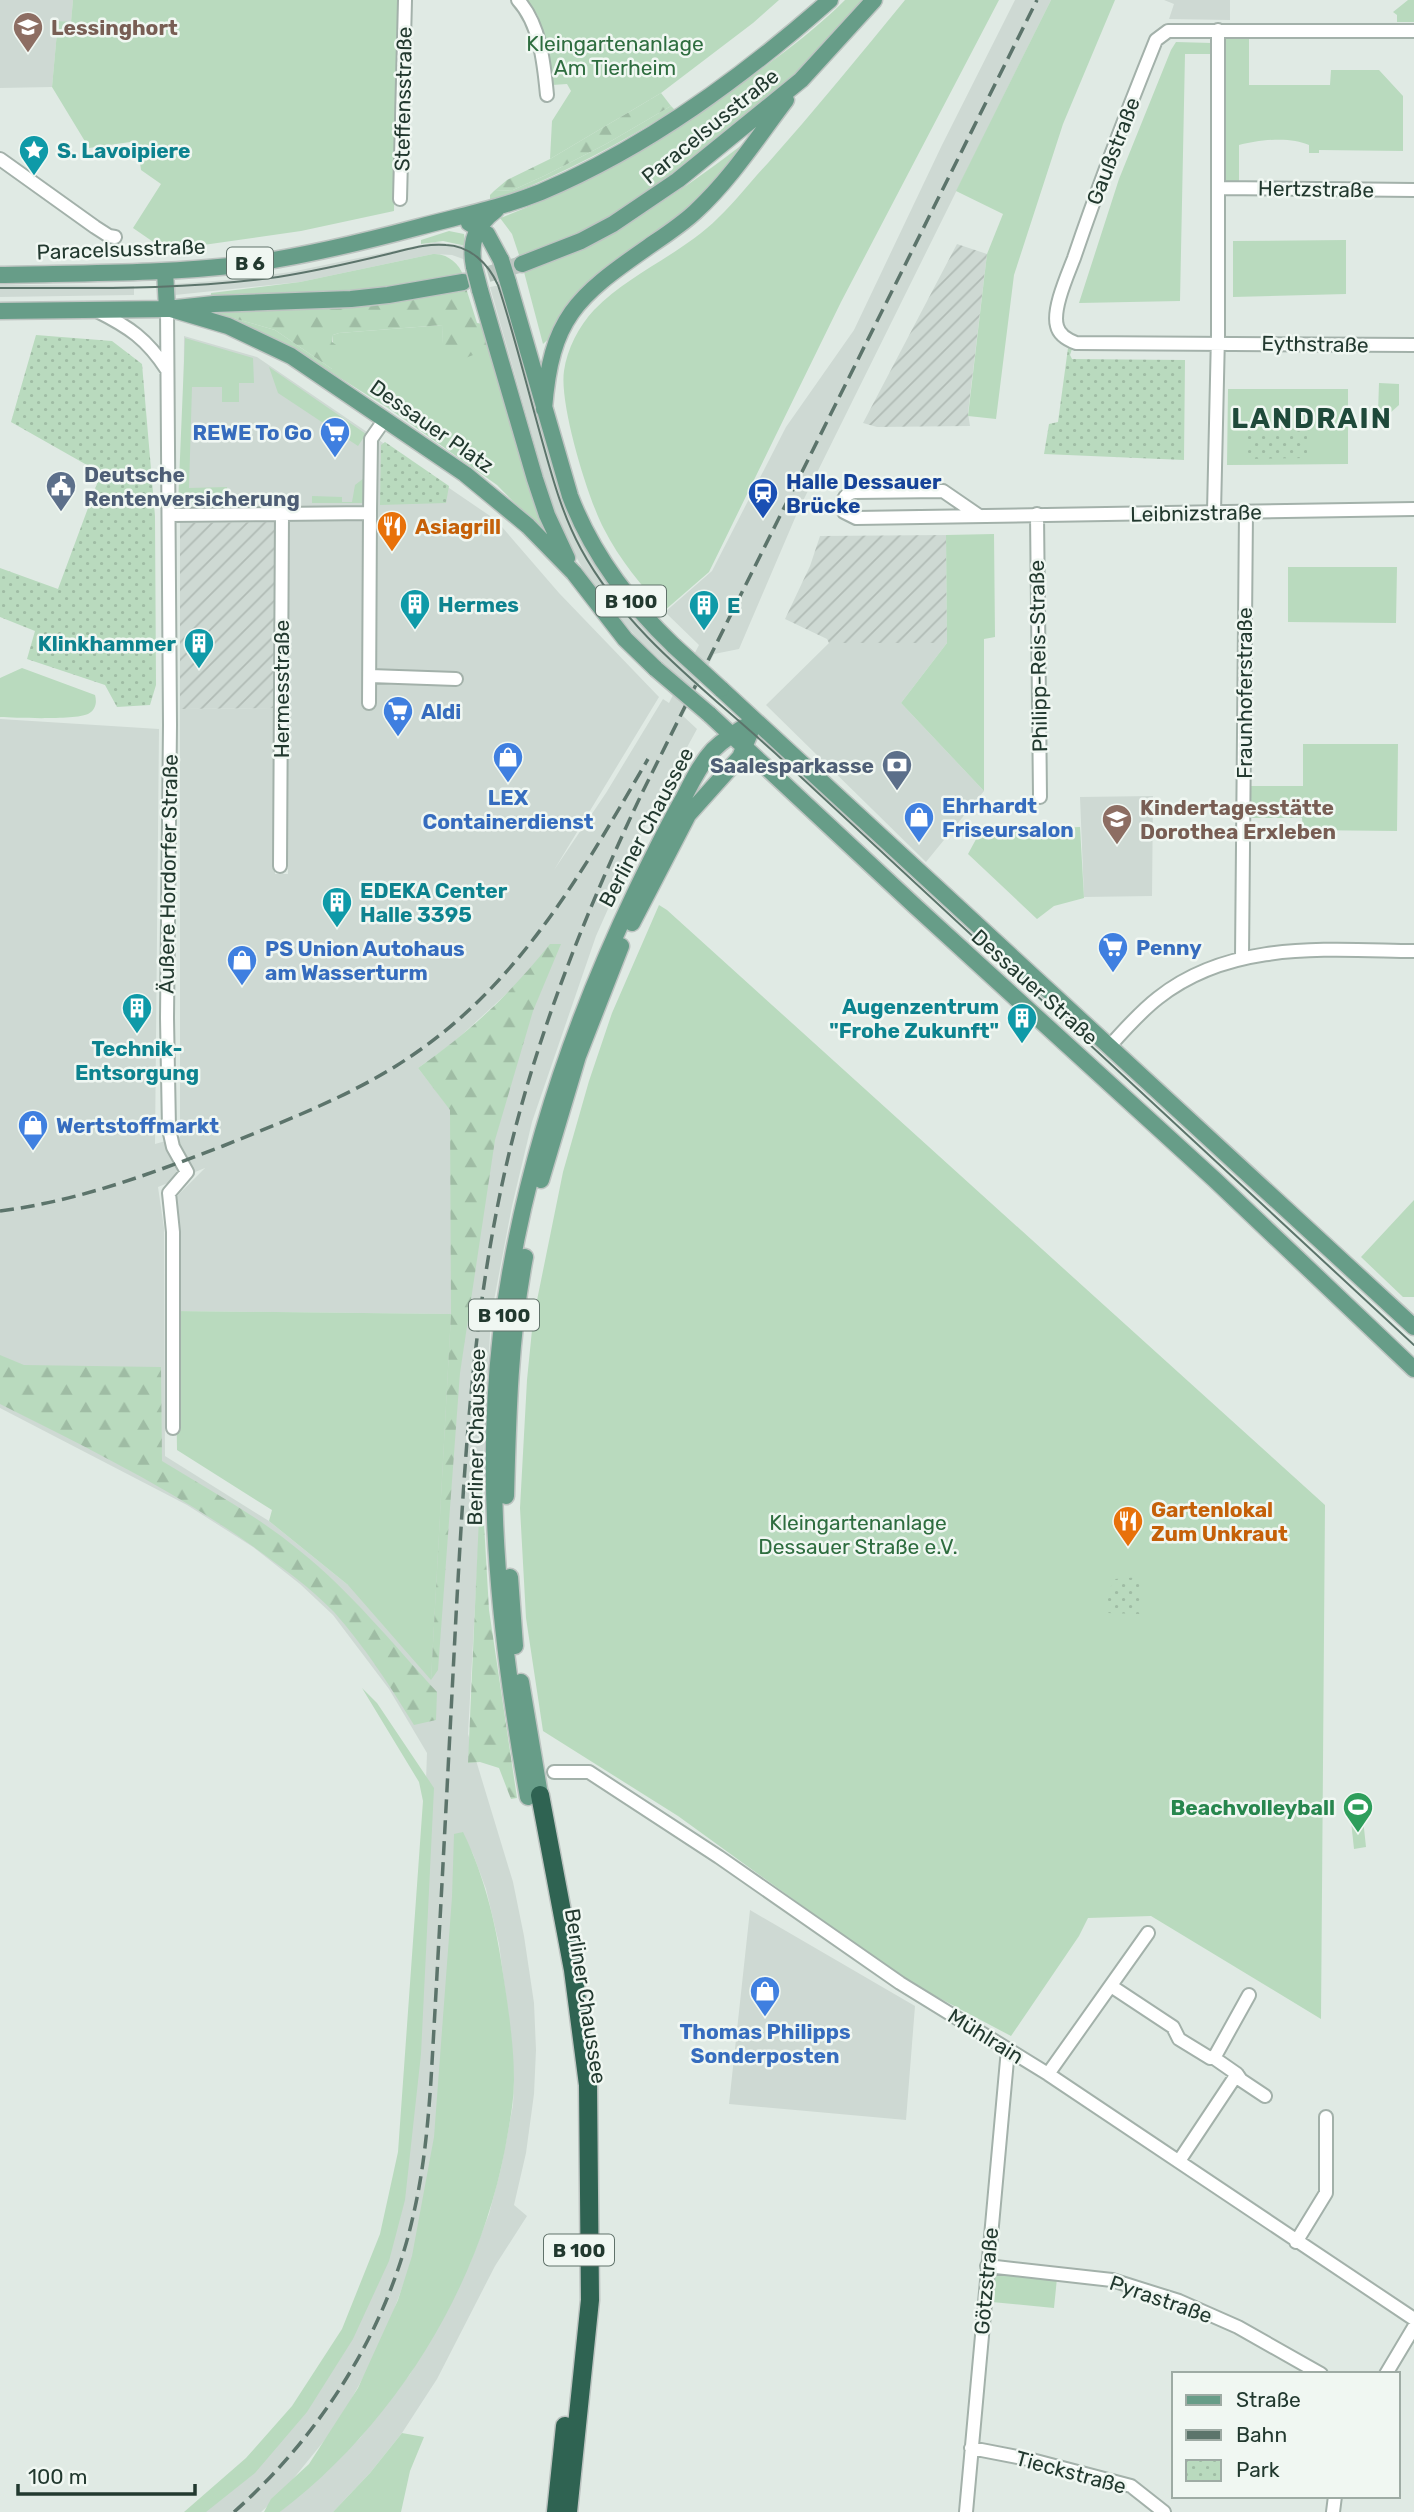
<svg xmlns="http://www.w3.org/2000/svg" width="1414" height="2512" viewBox="0 0 1414 2512" font-family="Rubik,sans-serif">
<defs>
<pattern id="industrial-furrows" width="10" height="10" patternUnits="userSpaceOnUse" patternTransform="scale(1.75)"><rect width="10" height="10" fill="#ced9d3"/><path d="M-1 1l2-2M0 10L10 0M9 11l2-2" fill="none" stroke="#b1bbb5"/></pattern>
<pattern id="forest-firs" width="22" height="20" patternUnits="userSpaceOnUse" patternTransform="scale(1.75)"><rect width="22" height="20" fill="#b9dabe"/><path d="M5 1l3.5 6h-7zM16 11l3.5 6h-7z" fill="#9fbca4"/></pattern>
<pattern id="park-dots" width="8" height="8" patternUnits="userSpaceOnUse" patternTransform="scale(1.75)"><rect width="8" height="8" fill="#b9dabe"/><path d="M2 2h.1M6 6h.1" fill="none" stroke="#9fbca4" stroke-width="1.8" stroke-linecap="round"/></pattern>
</defs>
<rect width="100%" height="100%" fill="#e0eae4"/>
<path fill="#ced9d3" fill-rule="evenodd" d="M0,0h73l-2,23 -13,-2 -6,66 -52,1z
M1015,0h36l-253,511 -59,138 -25,5 -31,62 14,13 -50,92 -51,115 -64,186 -20,84 -21,110 -23,418 45,148 11,54 10,67 2,47 -2,44 -8,59 -12,52 13,11 -32,50 -58,113 -35,54 -32,40 -37,39h-53l80,-74 50,-64 31,-53 29,-58 19,-49 12,-46 12,-63 1,-24 -3,-46 -12,-91 -13,-55 -13,-35 -12,-22 -5,99 -19,212 -21,107 -35,95 -44,80 -57,70 -19,17h-61l49,-40 105,-149 35,-97 22,-138 10,-166 6,-169 -38,-64 -56,-74 -33,-31 -47,-37 -66,-42 -187,-97v-689l159,10 -4,415 25,-7v-428l94,-1 1,166h13v-369l-105,3 1,-172 73,21 239,163 63,73 100,104 -105,173 52,-77 57,-94 6,4 12,-24 -41,-38 -23,-26 -32,-42 -18,-33 -18,-45 -59,-208 10,-2 58,200 17,46 17,30 31,43 38,42 26,22 12,-23 -34,-33 47,-41 74,-144 68,-97 88,-185zM515,986l-65,123 -32,-41 36,-26zM205,1168l-28,28 -2,115 276,3 -103,271 -79,-64 -104,-65 -1,-228 -6,-41z
M1164,0h66v20l-61,-1 5,-15z
M435,242l31,4v14l-14,-5 -19,-1 -133,28 -125,13 -1,-11 53,-4 64,-8z
M0,285l134,1v9l-134,2z
M829,643h118l-46,60 83,88 -58,71 -160,-157z
M1153,796l-1,100 -68,1 -4,-100z
M750,1910l165,96 -9,114 -177,-16z"/>
<path fill="url(#industrial-furrows)" d="M957,244l30,10 -19,159 2,13 -93,1 -14,-4z
M277,522l-3,186 -94,1v-186z
M946,535l1,108h-118l-2,-4 -42,-20 25,-53 10,-30z"/>
<path fill="#b9dabe" d="M73,0h325l-4,211 -93,20 -126,18 -13,-1 -29,-20 28,-44 -20,-14 -4,-29 -48,7 -37,-61 6,-66 13,1z
M527,0h252l-26,23 -92,70 -111,66 2,-38 19,-30 -4,-7 -15,1 -14,-69z
M845,0h22l-27,31 -85,83 -129,95 -39,21 -67,28 -8,-24 -12,-16c91,-34 158,-75 237,-131 38,-28 75,-54 108,-87z
M905,0h94l-158,302 -132,270 -45,39c-22,-25 -45,-52 -60,-82 -16,-30 -45,-125 -40,-158 3,-22 15,-45 30,-61 36,-37 88,-56 124,-92 18,-17 33,-37 50,-55 47,-53 92,-108 137,-163z
M1051,0h64l-52,124 -49,151 -18,144 -28,-3 19,-162 16,-40 -47,-23z
M1408,0h6v22h-17v-7l-4,-3z
M1221,38h28v47h81l1,-15h48l24,26v55l-84,-1v3h-10v-8c-19,-9 -50,-5 -70,0v37h-18z
M1176,42l36,1v11h-27l-5,247 -101,2 40,-124 52,-129z
M671,106l4,4c-60,36 -120,68 -185,92v-7l4,-4 19,-1 31,-14 62,-32z
M747,141l-46,58 -158,145 -19,-72c84,-32 152,-76 223,-131z
M449,231l15,3 2,12 -23,-5 -22,3v-4z
M1346,240v54l-113,3v-56z
M433,254c13,-1 26,9 30,21l-95,16 -157,5v-3l89,-11z
M212,310h9l2,5 52,15 57,39 1,-34 6,-2 104,-8 -1,37 49,-14 55,183 -3,1 -46,-47 -106,-75 -105,-66 -35,-16 -37,-13z
M185,338l68,20 1,25h-15v19h-17v-15h-30l-3,101 38,-1 -1,16 -48,2z
M269,367l97,67 -8,12 -80,-53z
M1379,383l20,1v21l-9,8h-12z
M1228,389h120v75l-121,1z
M364,478l-1,25h-51v-7l30,1v5h10l3,-17z
M994,534l1,103 -11,2v152l-83,-88 46,-60 -1,-108z
M1288,567h109l-1,56 -108,-1z
M22,668l73,27c2,7 1,15 -7,19 -13,6 -71,4 -88,3v-39z
M1303,744h95l-1,87 -94,-1 -1,-12h-52l1,-32h52z
M1080,827l4,71 -30,8 -17,13 -69,-65 13,-24z
M659,905l8,5 658,595 -4,514 -170,-103 -63,2 -9,18 -68,100 -108,-57 -225,-163 -135,-85 -17,-113 -6,-110 7,-128 6,-60 30,-148 26,-91 23,-68z
M1414,1200v97h-11l-42,-40z
M175,1311l276,3 -20,366 -83,-95 -79,-64 3,-11 -95,-60z
M362,1688l15,15 57,85 -13,266 -16,146 -16,61 -36,78 -46,73 -52,61 -49,39h-22l62,-54 46,-52 50,-77 38,-95 18,-82 25,-351 -4,-19z
M1363,1819l3,28 -12,2 -3,-28z
M463,1832c23,47 34,97 41,148 5,33 10,67 10,100 0,23 -5,46 -9,69 -27,141 -111,276 -225,363h-16l7,-13 38,-35 49,-76 40,-88 14,-44 22,-119 18,-240 2,-63z
M995,2271l62,7 -3,30 -62,-6z
M402,2433l22,4 -14,34 -9,41h-68l37,-39z"/>
<path fill="url(#forest-firs)" d="M661,93l10,13 -65,38 -62,32 -31,14 -19,1 13,-11 43,-21z
M466,288l11,35 7,1 7,24 -46,18 -4,-3 2,-38 -104,8 -6,2 -1,7 14,10 -14,17 -57,-39 -53,-15 -1,-5z
M550,944h11l-28,67 -38,129 -35,233 -22,297 -7,10 20,-366 -1,-204 -32,-42c54,-38 90,-72 132,-124z
M0,1355l24,10 137,2 1,94c47,29 96,55 138,90 51,41 93,93 137,141l-1,28 -22,5c-24,-39 -49,-78 -80,-113 -25,-26 -54,-46 -83,-67 -78,-55 -165,-98 -251,-141z
M481,1472l8,138 28,188 -6,1 -12,-31 -19,-6 -12,1z"/>
<path fill="url(#park-dots)" d="M36,335l76,6 30,23 13,152 1,169 -6,20 -33,2 -12,-22 -78,-26 8,-28 -35,-14v-49l58,21 43,-116 -90,-51z
M1068,348l4,1 -2,6 2,4 113,1 -1,100 -140,-6 5,-30 9,-2z
M1307,431v27l-62,1v-25z
M385,442l64,44 -3,17 -66,2 1,-60z
M1140,1577v37l-33,-1 1,-21 7,-13z"/>
<g fill="none" stroke-linecap="round" stroke-linejoin="round">
<path stroke="#bac7c0" stroke-width="16" stroke-dasharray="16 8" stroke-linecap="butt" d="M465,281l57,-17"/>
<g stroke="#a3b1aa" stroke-width="16">
<path id="minor" d="M518,0c22,24 26,63 29,95
M1414,31h-246l-12,9c-29,72 -57,144 -82,218 -6,16 -22,51 -17,68 2,9 11,14 19,17l338,2
M0,159l95,68 14,9 6,1
M1218,188l196,2
M400,199l5,-199
M167,309l3,416 -3,293 2,111 4,18 14,25 -18,21 4,39v196
M97,311c32,16 50,28 70,59
M1214,512l4,-177v-305
M370,513l1,-74 14,-20
M1037,514l3,283
M169,515l201,-2 -1,190
M978,515l-35,-24 -89,1c-10,2 -14,11 -10,20l12,6 558,-9
M370,676l86,3
M280,866l2,-353
M1242,958l4,-446
M1109,1047c15,-17 31,-35 49,-49 73,-58 168,-48 256,-47
M554,1772h35l130,85 181,126 148,91 366,245
M1111,1986l62,41 6,12 31,19h4l23,16 -58,87
M1214,2058l35,-63
M1048,2074l100,-141
M1237,2074l4,6 24,16
M1296,2242l30,-49v-76
M987,2266l125,14 67,21 59,26 83,47
M1386,2374l28,-47
M971,2448l57,11 103,27 33,26
M966,2512l42,-463
M1333,2512l2,-16"/>
</g>
<g stroke="#bdc4c1" stroke-width="19">
<path id="major" d="M469,223l18,11 14,26
M522,264l59,-23 32,-17 65,-44 123,-100 73,-80
M474,267c-5,-25 2,-42 22,-57
M165,271l2,38
M0,275c83,-2 166,-1 248,-11 58,-8 115,-22 171,-37 41,-11 82,-19 122,-35 107,-45 203,-116 289,-192
M508,282l62,214c22,58 59,107 104,150
M480,290l55,189 12,36 20,43
M171,309l57,17 63,30 174,118 63,52 46,47 51,66 31,30
M0,311l167,-2 47,-5 137,-5 37,-4 75,-13
M544,409c7,-91 32,-112 104,-162 16,-11 33,-22 47,-35 36,-33 62,-74 91,-112
M721,689l693,638
M709,714l207,193 298,272 200,190
M632,923l56,-108 52,-58 15,-36
M541,1180l37,-124 43,-110
M506,1496c2,-80 4,-161 19,-239
M510,1577l5,69
M521,1682l19,113
M528,1797c-27,-151 -45,-309 -27,-463 19,-155 68,-303 135,-443 15,-31 30,-62 47,-92 9,-17 17,-35 30,-49 12,-12 27,-21 42,-29"/>
</g>
<g stroke="#bdc4c1" stroke-width="21">
<path id="highway" d="M540,1795l33,175 15,115 2,215 -22,212
M556,2512l9,-86"/>
</g>
<use href="#minor" stroke="#fff" stroke-width="12"/>
<use href="#major" stroke="#679d88" stroke-width="16"/>
<use href="#highway" stroke="#2f6352" stroke-width="18"/>
<path stroke="#5c746b" stroke-width="2" d="M0,288c93,0 185,2 278,-11 37,-6 73,-14 110,-23 18,-4 38,-11 58,-9 24,1 42,18 52,40 17,52 30,106 45,159 10,36 20,72 38,105 45,83 125,141 194,204l639,592"/>
<path stroke="#5c746b" stroke-width="3.5" stroke-dasharray="14 7" stroke-linecap="butt" d="M0,1211c78,-10 150,-37 223,-65 59,-24 118,-46 173,-80 120,-75 183,-188 252,-307
M234,2512c88,-78 155,-184 180,-300 10,-44 14,-88 17,-132 9,-155 17,-309 25,-464 8,-142 15,-282 44,-422 29,-141 82,-275 144,-405l393,-789"/>
<g stroke="#bdc4c1" stroke-width="19" stroke-linecap="butt">
<path id="major-bridge" d="M501,260l7,22
M474,267l6,23
M674,646l47,43
M656,669l53,45"/>
</g>
<use href="#major-bridge" stroke="#679d88" stroke-width="16"/>
</g>
<defs>
<g id="school-pin" transform="scale(1.575)"><path d="M0 17L-7.5 6A9.5 9.5 0 1 1 7.5 6Z" fill="#8d6e63" stroke="#f0f7f2"/><path d="M0-5L7-2L0 1L-7-2ZM-4 1L0 2.5L4 1V4Q0 6-4 4Z" fill="#fff"/></g>
<g id="sight-pin" transform="scale(1.575)"><path d="M0 17L-7.5 6A9.5 9.5 0 1 1 7.5 6Z" fill="#0f9aa8" stroke="#f0f7f2"/><path d="M0-6L1.8-2.2L6-1.7L2.9 1.2L3.7 5.4L0 3.3L-3.7 5.4L-2.9 1.2L-6-1.7L-1.8-2.2Z" fill="#fff"/></g>
<g id="supermarket-pin" transform="scale(1.575)"><path d="M0 17L-7.5 6A9.5 9.5 0 1 1 7.5 6Z" fill="#3f7fe0" stroke="#f0f7f2"/><path d="M-6-5.5h2.5l.6 2H6L4.5 2H-2.5L-4.4-4H-6ZM-1.5 3.2a1.3 1.3 0 1 0 .1 0ZM3 3.2a1.3 1.3 0 1 0 .1 0Z" fill="#fff"/></g>
<g id="civic-pin" transform="scale(1.575)"><path d="M0 17L-7.5 6A9.5 9.5 0 1 1 7.5 6Z" fill="#5c6f8a" stroke="#f0f7f2"/><path d="M-.6-6.5H3V-4.5H.6V-3L4-1V1h2V6H-6V1h2V-1L-.6-3ZM-1.2 2.5V6h2.4V2.5Z" fill="#fff"/></g>
<g id="station-pin" transform="scale(1.575)"><path d="M0 17L-7.5 6A9.5 9.5 0 1 1 7.5 6Z" fill="#1a4fb4" stroke="#f0f7f2"/><path d="M-3-6H3Q5-6 5-4V2Q5 4 3 4L4.5 6H3L1.5 4h-3L-3 6H-4.5L-3 4Q-5 4-5 2V-4Q-5-6-3-6ZM-3.5-4v3h7v-3ZM-3.5 1v1.5H-2V1ZM2 1v1.5H3.5V1Z" fill="#fff"/></g>
<g id="restaurant-pin" transform="scale(1.575)"><path d="M0 17L-7.5 6A9.5 9.5 0 1 1 7.5 6Z" fill="#e8710a" stroke="#f0f7f2"/><path d="M-5-6h1v4h1v-4h1v4h1v-4h1v5L-1.5 .5V6h-2V.5L-5-1ZM5-6V6H3V1.5H1.5Q1.5-4 5-6Z" fill="#fff"/></g>
<g id="building-pin" transform="scale(1.575)"><path d="M0 17L-7.5 6A9.5 9.5 0 1 1 7.5 6Z" fill="#0f9aa8" stroke="#f0f7f2"/><path d="M-4-6H4V6H1V3H-1V6H-4ZM-2.5-4.3h1.7v1.8h-1.7ZM.8-4.3h1.7v1.8H.8ZM-2.5-1h1.7V.8h-1.7ZM.8-1h1.7V.8H.8Z" fill="#fff"/></g>
<g id="shop-pin" transform="scale(1.575)"><path d="M0 17L-7.5 6A9.5 9.5 0 1 1 7.5 6Z" fill="#3f7fe0" stroke="#f0f7f2"/><path d="M-5-2.5h2.3a2.7 3.5 0 0 1 5.4 0H5L5.5 6h-11ZM-1.5-2.5h3a1.5 2.3 0 0 0-3 0Z" fill="#fff"/></g>
<g id="bank-pin" transform="scale(1.575)"><path d="M0 17L-7.5 6A9.5 9.5 0 1 1 7.5 6Z" fill="#5c6f8a" stroke="#f0f7f2"/><path d="M-6-4H6V4H-6ZM0-2.3a2.3 2.3 0 1 0 0 4.6a2.3 2.3 0 1 0 0-4.6Z" fill="#fff"/></g>
<g id="stadium-pin" transform="scale(1.575)"><path d="M0 17L-7.5 6A9.5 9.5 0 1 1 7.5 6Z" fill="#2e9e5b" stroke="#f0f7f2"/><path d="M0-5a6.5 5 0 1 0 0 10a6.5 5 0 1 0 0-10ZM-3.5-1.8h7v3.6h-7Z" fill="#fff"/></g>
</defs>
<g fill-rule="evenodd">
<use href="#school-pin" x="28" y="27"/>
<use href="#sight-pin" x="34" y="150"/>
<use href="#supermarket-pin" x="335" y="432"/>
<use href="#civic-pin" x="61" y="486"/>
<use href="#station-pin" x="763" y="493"/>
<use href="#restaurant-pin" x="392" y="526"/>
<use href="#building-pin" x="415" y="604"/>
<use href="#building-pin" x="704" y="605"/>
<use href="#building-pin" x="199" y="643"/>
<use href="#supermarket-pin" x="398" y="711"/>
<use href="#shop-pin" x="508" y="757"/>
<use href="#bank-pin" x="897" y="765"/>
<use href="#shop-pin" x="919" y="817"/>
<use href="#school-pin" x="1117" y="819"/>
<use href="#building-pin" x="337" y="902"/>
<use href="#supermarket-pin" x="1113" y="947"/>
<use href="#shop-pin" x="242" y="960"/>
<use href="#building-pin" x="137" y="1008"/>
<use href="#building-pin" x="1022" y="1018"/>
<use href="#shop-pin" x="33" y="1125"/>
<use href="#restaurant-pin" x="1128" y="1521"/>
<use href="#stadium-pin" x="1358" y="1807"/>
<use href="#shop-pin" x="765" y="1991"/>
</g>
<g text-anchor="middle" dominant-baseline="central" stroke-width="5" stroke-linejoin="round" paint-order="stroke">
<g fill="#f0f7f2" stroke="#60726a" stroke-width="2">
<rect x="227" y="247.5" width="46" height="31" rx="5"/>
<rect x="596" y="585.5" width="70" height="31" rx="5"/>
<rect x="469" y="1299.5" width="70" height="31" rx="5"/>
<rect x="544" y="2234.5" width="70" height="31" rx="5"/>
</g>
<g font-size="19" font-weight="bold" fill="#22392f">
<text x="250" y="263">B 6</text>
<text x="631" y="601">B 100</text>
<text x="504" y="1315">B 100</text>
<text x="579" y="2250">B 100</text>
</g>
<g font-size="21" font-weight="bold" fill="#785e54" stroke="#f0f7f2" text-anchor="start">
<text x="51" y="27">Lessinghort</text>
<text x="1140" y="807">Kindertagesstätte<tspan x="1140" dy="24">Dorothea Erxleben</tspan></text>
</g>
<g font-size="21" fill="#2e6d3f" stroke="#f0f7f2">
<text x="615" y="43">Kleingartenanlage<tspan x="615" dy="24">Am Tierheim</tspan></text>
<text x="858" y="1522">Kleingartenanlage<tspan x="858" dy="24">Dessauer Straße e.V.</tspan></text>
</g>
<g font-size="21" fill="#22392f" stroke="#f0f7f2">
<text transform="translate(403 99) rotate(-89)">Steffensstraße</text>
<text transform="translate(710 126) rotate(-39)">Paracelsusstraße</text>
<text transform="translate(1113 151) rotate(-69)">Gaußstraße</text>
<text transform="translate(1316 189) rotate(1)">Hertzstraße</text>
<text transform="translate(121 249) rotate(-2)">Paracelsusstraße</text>
<text transform="translate(1315 344) rotate(1)">Eythstraße</text>
<text transform="translate(432 426) rotate(35)">Dessauer Platz</text>
<text transform="translate(1196 513) rotate(-1)">Leibnizstraße</text>
<text transform="translate(1038 656) rotate(-91)">Philipp-Reis-Straße</text>
<text transform="translate(281 689) rotate(-90)">Hermesstraße</text>
<text transform="translate(1244 693) rotate(-90)">Fraunhoferstraße</text>
<text transform="translate(646 827) rotate(-62)">Berliner Chaussee</text>
<text transform="translate(168 874) rotate(-89)">Äußere Hordorfer Straße</text>
<text transform="translate(1035 987) rotate(42)">Dessauer Straße</text>
<text transform="translate(476 1437) rotate(-89)">Berliner Chaussee</text>
<text transform="translate(586 1996) rotate(81)">Berliner Chaussee</text>
<text transform="translate(986 2036) rotate(32)">Mühlrain</text>
<text transform="translate(986 2281) rotate(-85)">Götzstraße</text>
<text transform="translate(1161 2299) rotate(19)">Pyrastraße</text>
<text transform="translate(1071 2472) rotate(15)">Tieckstraße</text>
</g>
<g font-size="21" font-weight="bold" fill="#0d838f" stroke="#f0f7f2" text-anchor="start">
<text x="57" y="150">S. Lavoipiere</text>
<text x="438" y="604">Hermes</text>
<text x="727" y="605">E</text>
<text x="176" y="643" text-anchor="end">Klinkhammer</text>
<text x="360" y="890">EDEKA Center<tspan x="360" dy="24">Halle 3395</tspan></text>
<text x="999" y="1006" text-anchor="end">Augenzentrum<tspan x="999" dy="24">"Frohe Zukunft"</tspan></text>
<text x="137" y="1048" text-anchor="middle">Technik-<tspan x="137" dy="24">Entsorgung</tspan></text>
</g>
<g font-size="21" font-weight="bold" fill="#366cbe" stroke="#f0f7f2" text-anchor="start">
<text x="312" y="432" text-anchor="end">REWE To Go</text>
<text x="421" y="711">Aldi</text>
<text x="508" y="797" text-anchor="middle">LEX<tspan x="508" dy="24">Containerdienst</tspan></text>
<text x="942" y="805">Ehrhardt<tspan x="942" dy="24">Friseursalon</tspan></text>
<text x="1136" y="947">Penny</text>
<text x="265" y="948">PS Union Autohaus<tspan x="265" dy="24">am Wasserturm</tspan></text>
<text x="56" y="1125">Wertstoffmarkt</text>
<text x="765" y="2031" text-anchor="middle">Thomas Philipps<tspan x="765" dy="24">Sonderposten</tspan></text>
</g>
<g font-size="21" font-weight="bold" fill="#4e5e75" stroke="#f0f7f2" text-anchor="start">
<text x="84" y="474">Deutsche<tspan x="84" dy="24">Rentenversicherung</tspan></text>
<text x="874" y="765" text-anchor="end">Saalesparkasse</text>
</g>
<g font-size="21" font-weight="bold" fill="#164399" stroke="#f0f7f2" text-anchor="start">
<text x="786" y="481">Halle Dessauer<tspan x="786" dy="24">Brücke</tspan></text>
</g>
<g font-size="21" font-weight="bold" fill="#c56008" stroke="#f0f7f2" text-anchor="start">
<text x="415" y="526">Asiagrill</text>
<text x="1151" y="1509">Gartenlokal<tspan x="1151" dy="24">Zum Unkraut</tspan></text>
</g>
<g font-size="21" font-weight="bold" fill="#27864d" stroke="#f0f7f2" text-anchor="end">
<text x="1335" y="1807">Beachvolleyball</text>
</g>
<g font-size="28" font-weight="bold" letter-spacing="2" fill="#1f493a" stroke="#f0f7f2">
<text x="1312" y="418">LANDRAIN</text>
</g>
</g>
<rect x="1172" y="2372" width="228" height="126" fill="#f0f7f2" stroke="#9eaba4" stroke-width="2"/>
<rect x="1186" y="2395" width="35" height="10" fill="#679d88" stroke="#9eaba4" stroke-width="2"/>
<text x="1236" y="2407" font-size="21" fill="#22392f">Straße</text>
<rect x="1186" y="2430" width="35" height="10" fill="#5c746b" stroke="#9eaba4" stroke-width="2"/>
<text x="1236" y="2442" font-size="21" fill="#22392f">Bahn</text>
<rect x="1186" y="2460" width="35" height="21" fill="url(#park-dots)" stroke="#9eaba4" stroke-width="2"/>
<text x="1236" y="2477" font-size="21" fill="#22392f">Park</text>
<path d="M18 2484v10h177v-10" fill="none" stroke="#22392f" stroke-width="3.5"/>
<text x="28" y="2484" font-size="21" fill="#22392f" stroke="#f0f7f2" stroke-width="5" paint-order="stroke">100 m</text>
</svg>
